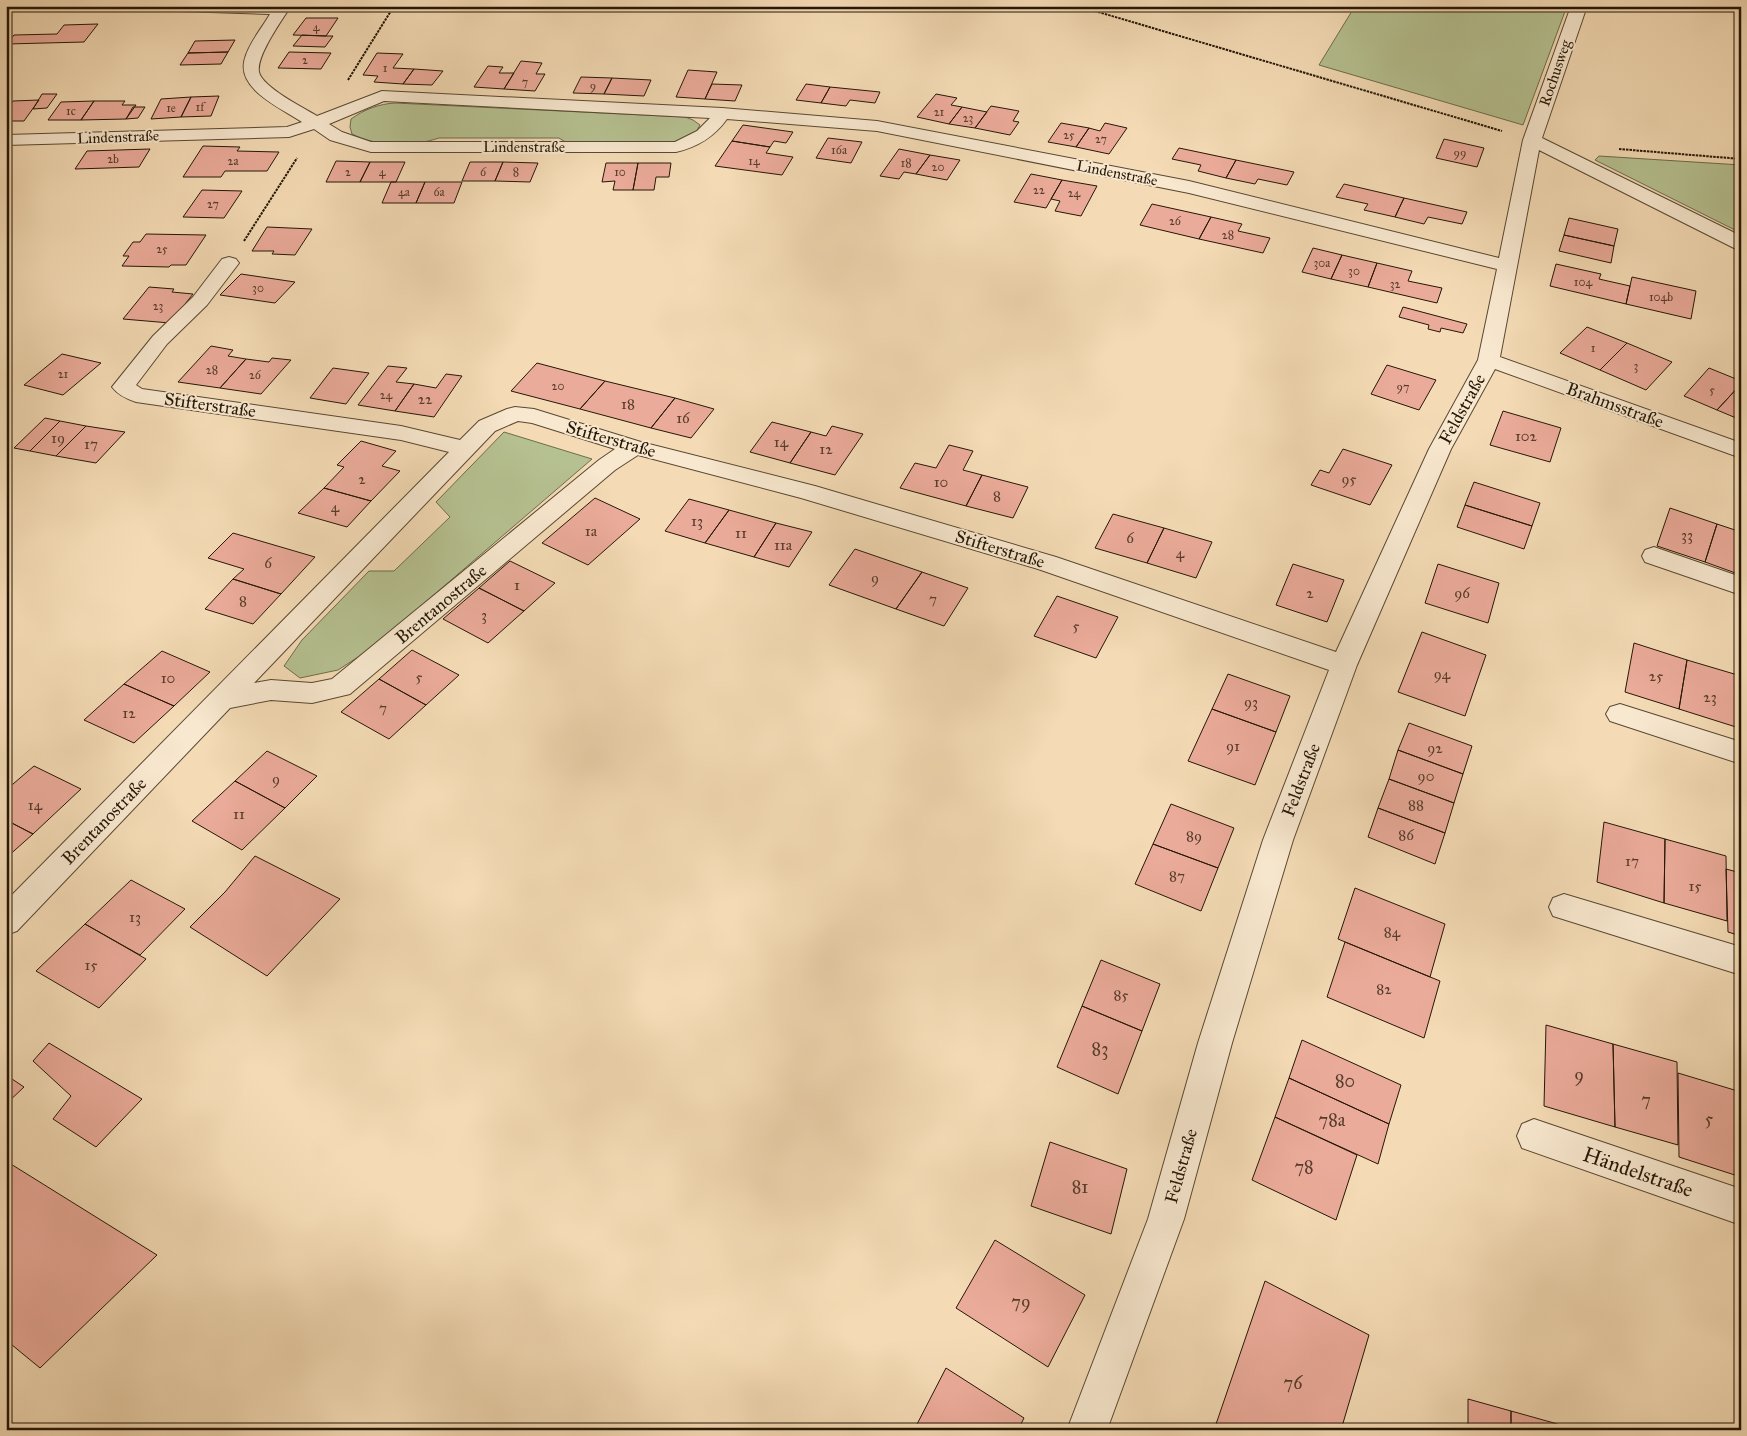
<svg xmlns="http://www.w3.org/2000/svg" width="1747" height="1436" viewBox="0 0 1747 1436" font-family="'IM FELL Great Primer',serif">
<rect width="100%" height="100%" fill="#f4dbb5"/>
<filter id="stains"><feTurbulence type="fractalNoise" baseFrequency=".004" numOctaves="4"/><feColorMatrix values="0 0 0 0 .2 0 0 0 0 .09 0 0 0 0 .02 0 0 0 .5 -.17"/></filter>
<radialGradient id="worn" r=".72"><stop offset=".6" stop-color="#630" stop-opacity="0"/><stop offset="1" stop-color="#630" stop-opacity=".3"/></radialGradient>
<path fill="#b6c191" stroke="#6e6c4c" d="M1355,6h212l-44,119 -204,-60z
M395,103l290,14 8,3 7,5 -4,7 -21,10 -108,1 -8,-5h-120c-28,9 -61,9 -87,-4l-2,-7 1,-8c14,-10 28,-15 44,-16z
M1599,156l142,9v68l-146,-73z
M504,432l88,27 -220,189 -34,22 -38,8 -16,-12 18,-26 67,-69h25l56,-54 -14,-15z"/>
<path fill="#ebab9a" stroke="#251706" d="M306,18h32l-12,18 -33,-1z
M98,24l-14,18 -77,2 7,-9 43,-1 7,-9z
M302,35l24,1h7l-8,11 -32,-1z
M235,40l-7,12 -40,1 7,-12z
M228,52l-7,12 -41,1 8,-12z
M289,52l42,1 -10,16 -43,-1z
M377,53l26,1 -10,14 21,1 -11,15 -29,-2 4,-6 -15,-1z
M521,61l21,2 -6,11h9l-10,17 -31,-2z
M488,66l15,1 -4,6h15l-10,16 -30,-2z
M414,69l29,2 -11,14 -29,-1z
M688,70l29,2 -12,27 -29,-2z
M581,77l31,1 -8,16 -31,-1z
M612,78l39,2 -7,16 -40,-2z
M712,84l30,1 -7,16 -30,-2z
M806,84l24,3 -9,16 -25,-3z
M830,87l50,5 -5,11 -25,-3 -4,6 -25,-3z
M42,94h15l-10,14 -14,1z
M936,94l21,4 -6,7 11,2 -13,17 -32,-7z
M219,96l-8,20 -30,1 10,-20z
M191,97l-10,20 -30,2 10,-20z
M39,100l-15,21h-18v-10l7,-10z
M94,101l-13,19h-33l13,-18z
M94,101h31l-3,4h14l-10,14 -45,1z
M991,106l28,5 -6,10 6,1 -9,13 -35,-7z
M133,107h12l-7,11 -12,1z
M962,107l25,5 -12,16 -26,-4z
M1061,123l28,5 -13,19 -28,-5z
M1105,123l22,5 -18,26 -33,-7 13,-19 11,3z
M743,125l50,7 -7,11 -12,-2 -4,6 -38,-6z
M828,138l34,4 -11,21 -35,-5z
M1444,139l40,9 -7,19 -41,-9z
M732,141l38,6 -4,6 27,4 -11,18 -67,-9z
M203,146l37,1 -3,4 42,1 -12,19h-42l-4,6h-38z
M1179,148l57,12 -10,18 -28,-7 3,-6 -29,-6z
M150,149l-11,18 -64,2 12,-18z
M899,149l31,6 -14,19 -12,-2 -5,7 -19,-3z
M930,155l30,5 -13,20 -31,-6z
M1236,160l58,12 -7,13 -29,-6 -3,5 -29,-6z
M336,161l34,1 -10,20h-34z
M370,162h35l-9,20h-36z
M470,162h33l-8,19h-33z
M503,162l35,1 -8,19 -35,-1z
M606,163h32l-5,27h-20l2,-9 -13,1z
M638,163h33l-2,14h-13l-2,13h-21z
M1031,174l31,6 -16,28 -32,-6z
M1062,180l35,6 -16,30 -26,-5 5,-10 -9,-2z
M391,182h34l-9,21h-34z
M425,182h37l-8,21h-38z
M1344,184l60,14 -9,19 -31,-7 4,-6 -32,-7z
M202,190l40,1 -18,27 -41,-1z
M1404,198l63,14 -5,12 -34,-7 -4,7 -29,-7z
M1152,204l59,13 -12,22 -59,-14z
M1211,217l31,7 -4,7 32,7 -7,15 -64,-14z
M1569,218l49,11 -4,17 -50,-11z
M267,227l45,2 -17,26 -23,-1 2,-3h-22z
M146,234l60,1 -20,30h-15l-2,2 -47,-1 7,-10h-6l10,-14h7z
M1564,235l50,11 -3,17 -52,-12z
M1313,248l29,7 -11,24 -29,-7z
M1342,255l35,8 -9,24 -37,-8z
M1377,263l35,8 -4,10 34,7 -5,15 -69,-16z
M1556,264l45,10 -2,5 31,7 -4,18 -76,-18z
M241,274l54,8 -20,21 -55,-8z
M1632,277l64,14 -5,28 -65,-15z
M149,287l25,2 -2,3 21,2 -23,29 -47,-4z
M1403,307l64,17 -4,9 -22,-5 -1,4 -12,-3 1,-4 -30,-8z
M1587,327l40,16 -27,27 -40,-17z
M1627,343l45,19 -26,28 -46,-20z
M211,346l22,4 -5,6 18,3 -26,29 -42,-6z
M62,354l39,9 -38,32 -39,-10z
M272,358l19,2 -30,34 -41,-6 26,-29 23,3z
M537,363l68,18 -25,28 -69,-18z
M1387,365l49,15 -17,30 -48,-16z
M388,366l19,2 -11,14 18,2 -19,27 -37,-6z
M333,368l36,5 -23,31 -36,-6z
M1709,368l32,13v3l-24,26 -33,-14z
M446,374l16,2 -28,41 -39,-6 19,-27 22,4z
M605,381l70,17 -24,30 -71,-19z
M1741,384v36l-24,-10z
M675,398l39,11 -23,29 -40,-10z
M1503,411l58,17 -11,34 -60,-17z
M45,418l15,3 -30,30 -16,-3z
M60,421l26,5 -30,30 -26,-5z
M772,422l39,10 -21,31 -40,-11z
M86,426l39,6 -29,31 -40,-7z
M832,426l31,8 -28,41 -45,-12 21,-31 15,4z
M361,441l35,10 -14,15 18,5 -29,30 -47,-13 20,-21 -7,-2z
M949,445l24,6 -10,19 19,5 -16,31 -66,-18 15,-25 21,5z
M1343,449l49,16 -22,40 -59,-20 9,-15 9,3z
M982,475l46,12 -15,31 -47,-12z
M1474,482l66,21 -8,23 -67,-21z
M324,488l47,13 -24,26 -49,-14z
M595,498l45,21 -52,46 -46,-22z
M689,499l40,11 -24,33 -40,-12z
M1465,505l67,21 -8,23 -67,-22z
M1670,508l47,16 -12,38 -48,-16z
M729,510l47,13 -22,34 -49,-14z
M1113,514l51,14 -17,35 -52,-15z
M776,523l36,9 -23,35 -35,-10z
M1717,524l24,8v43l-36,-13z
M1164,528l48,14 -16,36 -49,-15z
M233,533l82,24 -34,37 -48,-15 11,-10 -36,-11z
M855,549l67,23 -26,37 -67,-24z
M510,561l45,22 -31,28 -45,-23z
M1293,564l51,16 -17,42 -51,-17z
M1438,564l61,19 -11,40 -63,-20z
M922,572l46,16 -24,38 -48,-17z
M233,579l48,15 -28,30 -48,-15z
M479,588l45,23 -36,32 -45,-24z
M1057,596l61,21 -22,41 -62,-22z
M1422,632l64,23 -21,61 -67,-24z
M1634,643l53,17 -8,49 -54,-17z
M412,650l47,25 -33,30 -47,-26z
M162,651l48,21 -36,34 -50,-22z
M1687,660l54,16 -5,51 -57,-18z
M1228,674l62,22 -14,36 -64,-23z
M379,679l47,26 -37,34 -48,-27z
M124,684l50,22 -40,37 -50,-23z
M1741,685v50l-5,-2z
M1212,709l64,23 -21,53 -67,-24z
M1409,723l63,23 -9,28 -65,-24z
M1398,750l65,24 -9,29 -65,-24z
M267,751l50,25 -32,32 -50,-27z
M34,766l47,23 -48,45 -27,-14v-30z
M1389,779l65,24 -9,30 -67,-25z
M235,781l50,27 -43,42 -50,-29z
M1171,804l63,24 -16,40 -65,-24z
M1378,808l67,25 -10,31 -67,-27z
M6,820l27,14 -27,24z
M1604,822l61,17 -1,64 -67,-21z
M1665,839l61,17 1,65 -63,-18z
M1153,844l65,24 -17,43 -66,-27z
M255,856l85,43 -73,77 -77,-49 35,-35z
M1726,869l15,4v63l-13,-4z
M131,880l54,29 -45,46 -55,-31z
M1355,888l90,36 -15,53 -92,-38z
M85,924l61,35 -47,49 -63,-37z
M1345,942l95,39 -16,57 -97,-41z
M1101,960l59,24 -18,47 -60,-25z
M1082,1006l60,25 -24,63 -61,-27z
M1546,1025l67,19 2,83 -71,-21z
M1302,1040l99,45 -12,39 -100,-46z
M49,1043l93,56 -46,48 -43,-28 18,-23 -38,-35z
M1613,1044l64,18 1,83 -63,-18z
M1678,1073l63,19v85l-62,-20z
M6,1075l18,12 -18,17z
M1289,1078l100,46 -11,40 -103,-47z
M1275,1117l82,38 -21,65 -84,-40z
M1050,1142l77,27 -16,65 -80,-28z
M6,1161l151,94 -117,113 -34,-28z
M995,1240l90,55 -37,72 -92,-59z
M1265,1281l104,54 -28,95h-127z
M946,1368l78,50 -6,12h-104z
M1468,1399l43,12v19h-43z
M1511,1411l43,12v7h-43z
M1554,1423l22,7h-22z"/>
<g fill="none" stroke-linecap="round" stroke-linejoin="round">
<g stroke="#594832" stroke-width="2">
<path id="minor" d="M171,6h120c-9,14 -35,50 -32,66 3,15 45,36 58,44l65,-25 340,17 155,13 312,60 310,77 24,-118 48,-134h16l-45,132 199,98v14l-7,-2 -195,-98 -39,207 241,86v15l-246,-89 -44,80 -94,216 -64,175 -61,203 -48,176 -77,211h-40l81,-211 50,-176 65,-203 66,-170 -291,-101 -237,-71 -163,-43 -23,15 -265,224 -38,9 -41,-3 -41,8 -213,223 -11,4v-34l443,-449 -48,-12 -265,-38c-9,-3 -18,-7 -24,-15l41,-51 40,-39 29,-38 7,-2 7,2 3,4 -3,4 -29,38 -40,39 -31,41 6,4 259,37 59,14 19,-19 28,-12 8,-2 19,2 107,33 174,44 241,71 280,95 93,-203 49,-89 19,-91 -308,-76 -312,-62 -150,-12c-13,18 -29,28 -51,33h-305l-41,-12 -16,-11 -25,8 -283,8v-10l281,-8 15,-5c-21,-14 -67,-33 -57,-64 4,-15 17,-30 25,-44l-91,-3 -5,-2zM384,101l326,17 -13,13 -22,11h-304l-29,-10 -13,-8zM518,421l14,2 83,26 -16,11 -267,219 -20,4 -41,-3 -17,3 241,-252z
M1654,547l87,30v18l-96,-33 -3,-6 3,-6z
M1620,704l121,38v22l-131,-43 -4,-7 4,-7z
M1564,894l177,53v28l-188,-59 -4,-9 4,-9z
M1534,1119l207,70v36l-219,-77 -5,-12 5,-12z"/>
</g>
<path stroke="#251706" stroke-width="2" stroke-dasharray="2.5 1" stroke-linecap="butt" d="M1078,6l424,125
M348,80l46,-74
M1619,149l122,10
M244,241l53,-83"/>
<use href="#minor" fill="#f8e8cf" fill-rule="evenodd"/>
</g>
<g text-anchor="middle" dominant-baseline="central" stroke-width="4" stroke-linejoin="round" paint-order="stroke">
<g font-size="12" fill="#563c2b">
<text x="316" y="27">4</text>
<text x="305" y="60">2</text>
<text x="385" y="68">1</text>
<text x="525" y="82">7</text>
<text x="593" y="86">9</text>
<text x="200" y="107">1f</text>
<text x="171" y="108">1e</text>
<text x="71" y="111">1c</text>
<text x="939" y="112">21</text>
<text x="968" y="118">23</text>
<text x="1069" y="135">25</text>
<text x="1101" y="139">27</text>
<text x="839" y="150">16a</text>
<text x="1460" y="153">99</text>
<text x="113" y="159">2b</text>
<text x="233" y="161">2a</text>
<text x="754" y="161">14</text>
<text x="906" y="163">18</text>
<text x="938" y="167">20</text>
<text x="348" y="172">2</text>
<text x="382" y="172">4</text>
<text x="483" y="172">6</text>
<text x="516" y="172">8</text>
<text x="620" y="172">10</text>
<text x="1039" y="190">22</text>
<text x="404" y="192">4a</text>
<text x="439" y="192">6a</text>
<text x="1074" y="193">24</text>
<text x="213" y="204">27</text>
<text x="1175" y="221">26</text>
<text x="1228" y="235">28</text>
<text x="162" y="249">25</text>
<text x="1322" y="263">30a</text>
<text x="1354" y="271">30</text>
<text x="1583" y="282">104</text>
<text x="1395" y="284">32</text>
<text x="258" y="288">30</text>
<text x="1661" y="297">104b</text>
<text x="158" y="306">23</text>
<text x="1593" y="348">1</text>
<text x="1636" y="366">3</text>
<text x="212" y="370">28</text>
<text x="63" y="374">21</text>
<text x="255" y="375">26</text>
<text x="558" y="386">20</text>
<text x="1403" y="387">97</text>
<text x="1712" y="390">5</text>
<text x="386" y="395">24</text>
</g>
<g font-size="15" fill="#251706" stroke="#f8e8cf">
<text transform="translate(1555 73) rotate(-71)">Rochusweg</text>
<text transform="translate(118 137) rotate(-2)">Lindenstraße</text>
<text x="524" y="147">Lindenstraße</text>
<text transform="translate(1117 173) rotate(11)">Lindenstraße</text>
</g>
<g font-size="15" fill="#563c2b">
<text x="425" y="399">22</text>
<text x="628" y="404">18</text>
<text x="683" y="418">16</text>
<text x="1526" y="436">102</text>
<text x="58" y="438">19</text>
<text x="781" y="442">14</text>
<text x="91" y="444">17</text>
<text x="826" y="449">12</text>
<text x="362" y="479">2</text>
<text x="1349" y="479">95</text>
<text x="941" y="482">10</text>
<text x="997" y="496">8</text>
<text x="335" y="507">4</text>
<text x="697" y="521">13</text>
<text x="591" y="531">1a</text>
<text x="741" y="533">11</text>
<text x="1687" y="535">33</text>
<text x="1130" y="538">6</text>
<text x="783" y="545">11a</text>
<text x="1180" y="553">4</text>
<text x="268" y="563">6</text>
<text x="875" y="578">9</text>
<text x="517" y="585">1</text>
<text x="1310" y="593">2</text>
<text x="1462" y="593">96</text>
<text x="933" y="599">7</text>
<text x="243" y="601">8</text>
<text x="484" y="615">3</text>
<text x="1076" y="626">5</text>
<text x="1442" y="674">94</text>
<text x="1656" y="676">25</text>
<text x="419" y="677">5</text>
<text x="168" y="678">10</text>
<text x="1710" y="697">23</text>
<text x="1251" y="702">93</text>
<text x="383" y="708">7</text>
<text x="129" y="713">12</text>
<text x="1233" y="746">91</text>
<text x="1435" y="748">92</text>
<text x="1426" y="776">90</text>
<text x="276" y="779">9</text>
<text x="35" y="805">14</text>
<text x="1416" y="805">88</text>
<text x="239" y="814">11</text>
<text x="1406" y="835">86</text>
<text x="1194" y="836">89</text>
<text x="1632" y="861">17</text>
<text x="1177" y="876">87</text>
<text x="1695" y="886">15</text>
<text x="135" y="917">13</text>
<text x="1392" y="932">84</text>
<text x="91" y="965">15</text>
<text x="1384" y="989">82</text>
<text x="1121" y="995">85</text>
</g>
<g font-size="18" fill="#251706" stroke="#f8e8cf">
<text transform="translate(210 405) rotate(8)">Stifterstraße</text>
<text transform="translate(1615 405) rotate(20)">Brahmsstraße</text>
<text transform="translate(1462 409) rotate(-61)">Feldstraße</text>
<text transform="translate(611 439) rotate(16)">Stifterstraße</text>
<text transform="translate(1000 549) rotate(17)">Stifterstraße</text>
<text transform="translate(441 604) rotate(-40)">Brentanostraße</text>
<text transform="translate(1301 780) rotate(-69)">Feldstraße</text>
<text transform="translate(104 821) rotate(-46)">Brentanostraße</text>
<text transform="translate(1181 1166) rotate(-74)">Feldstraße</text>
</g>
<g font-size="18" fill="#563c2b">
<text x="1100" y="1049">83</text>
<text x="1579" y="1075">9</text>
<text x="1345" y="1081">80</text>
<text x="1646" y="1100">7</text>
<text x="1709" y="1119">5</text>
<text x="1332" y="1120">78a</text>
<text x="1304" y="1167">78</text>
<text x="1080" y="1187">81</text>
<text x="1021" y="1302">79</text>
<text x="1293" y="1383">76</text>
</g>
<g font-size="21" fill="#251706" stroke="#f8e8cf">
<text transform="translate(1638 1172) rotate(19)">Händelstraße</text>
</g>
</g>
<rect width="1747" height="1436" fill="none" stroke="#f4dbb5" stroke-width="25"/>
<rect x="8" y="8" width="1732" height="1421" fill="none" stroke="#251706" stroke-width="2.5"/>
<rect x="12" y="12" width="1722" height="1411" fill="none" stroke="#251706"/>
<rect width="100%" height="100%" filter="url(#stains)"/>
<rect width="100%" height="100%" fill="url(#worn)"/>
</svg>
